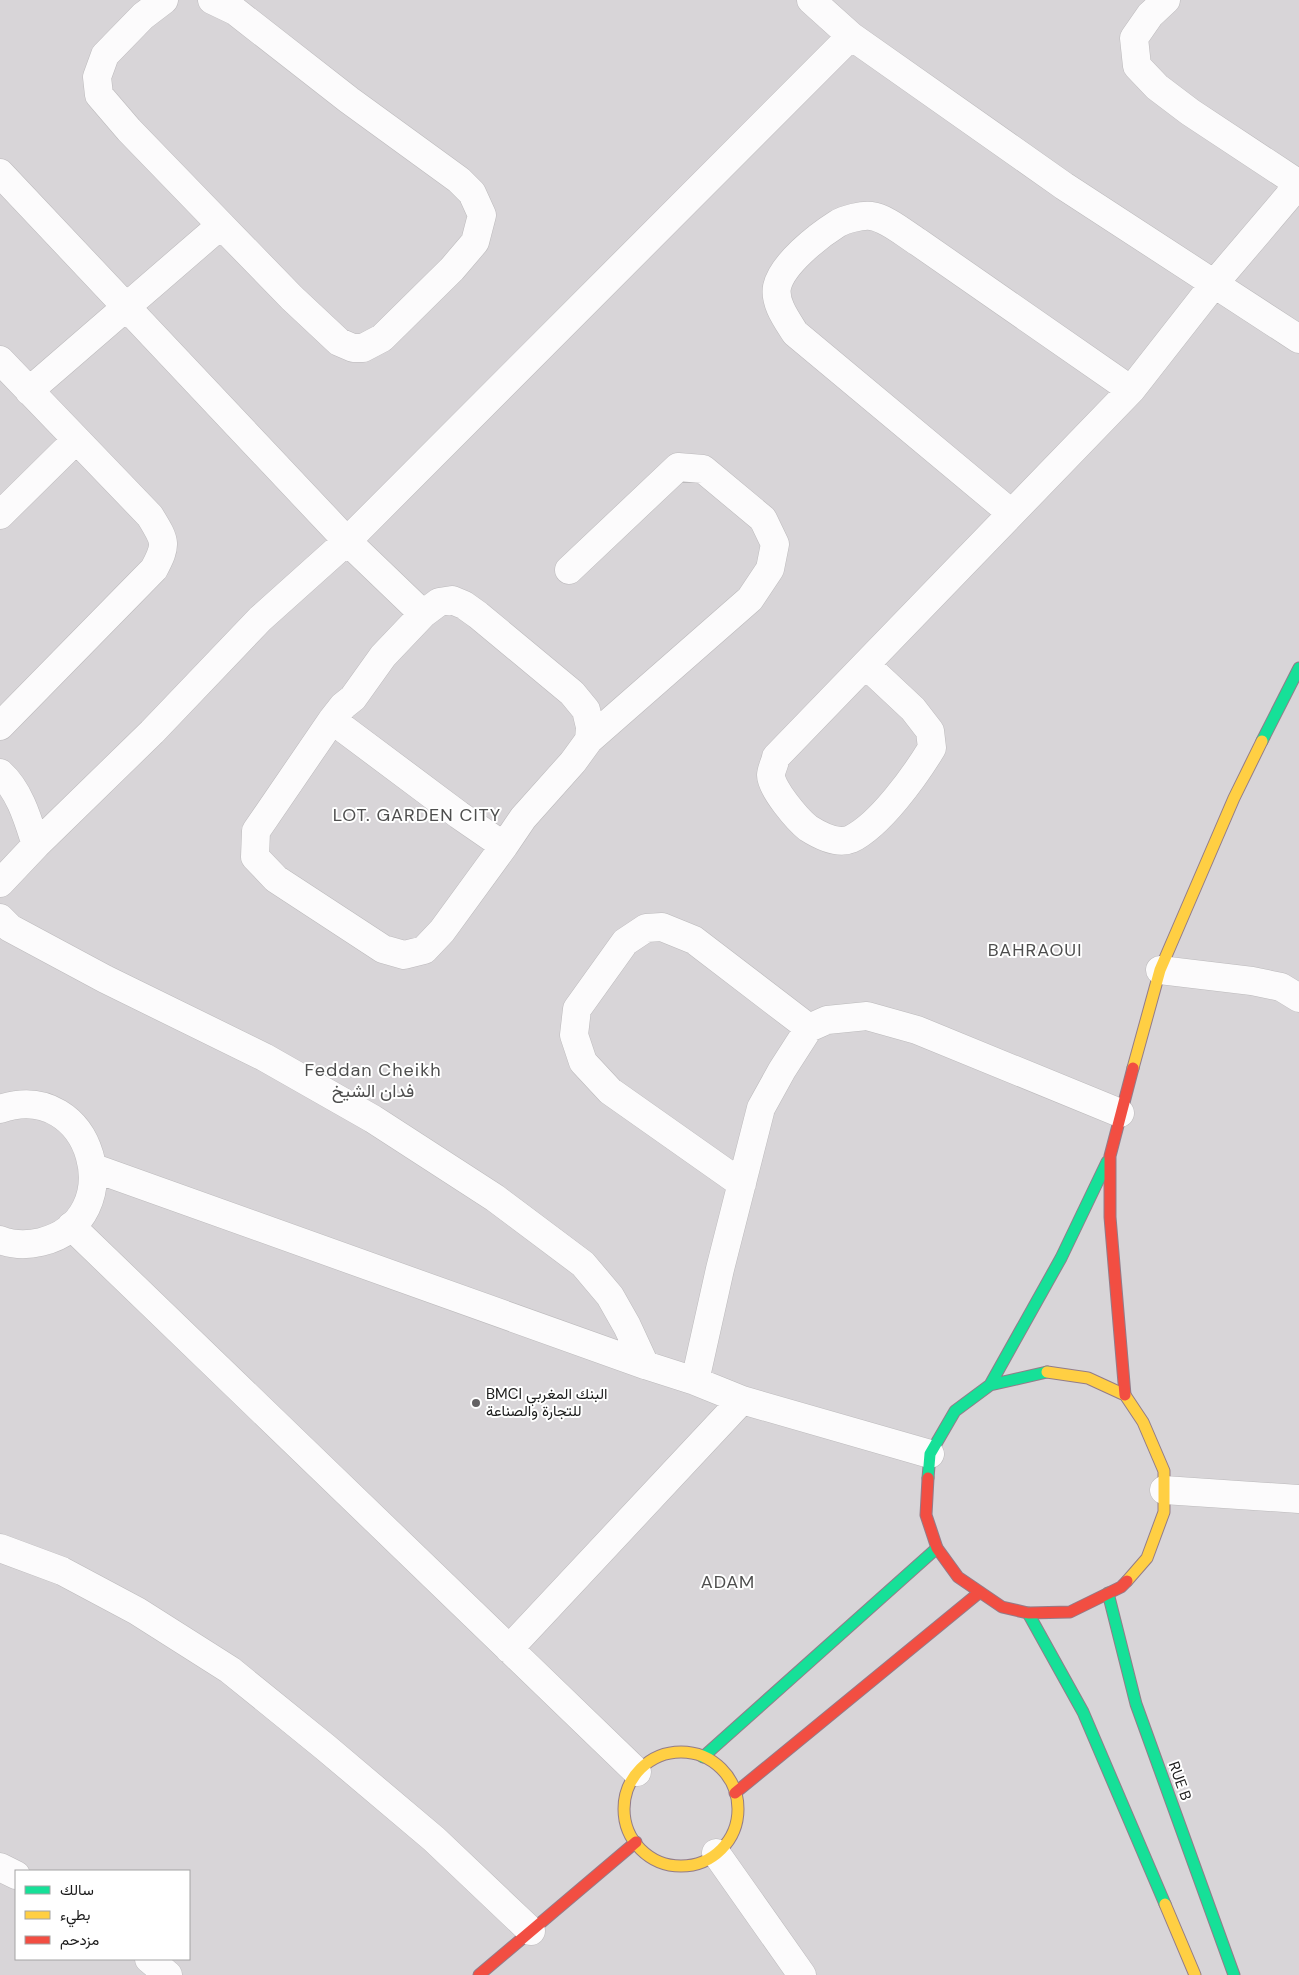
<svg xmlns="http://www.w3.org/2000/svg" width="1299" height="1975" viewBox="0 0 1299 1975" font-family="'DM Sans',Vazirmatn,sans-serif">
<rect width="100%" height="100%" fill="#e9e3e9"/>
<path fill="#d8d5d8" fill-rule="evenodd" d="M0,0h1299v1975h-1299zM16,1871h173v88h-173z"/>
<g fill="none" stroke-linecap="round" stroke-linejoin="round">
<g stroke="#bcbabc" stroke-width="29">
<path id="street" d="M164,0l-21,16 -38,39 -8,22 2,18 30,35 92,95 71,73 47,44 14,6h10l19,-10 70,-69 23,-27 7,-27 -10,-22 -13,-13 -110,-80 -114,-89 -23,-11
M811,0l40,36 213,150 235,153
M1166,0l-16,15 -16,23 3,28 20,21 33,25 109,72
M0,173l347,368 76,73
M0,360l150,156c15,25 18,27 4,53l-154,157
M29,391l192,-166
M1011,513l-216,-180c-8,-13 -21,-30 -18,-46 5,-23 41,-51 60,-63 8,-5 25,-9 34,-8 16,2 34,18 47,26l213,148
M0,515l76,-75
M569,570l109,-103 25,2 60,50 12,25 -5,25 -20,30 -161,141
M866,665l47,44 17,22 2,17c-17,28 -52,77 -81,91 -14,6 -32,-4 -43,-11 -10,-8 -37,-39 -37,-53 0,-5 4,-12 5,-18l355,-367 83,-106 85,-100
M332,720l127,95 45,31 19,-28 50,-56 16,-22 1,-13 -4,-17 -14,-17 -94,-78 -14,-10 -12,-5 -13,2 -16,12 -40,42 -30,42 -10,8 -11,14 -76,111 -1,26 21,22 107,70 21,6 20,-5 18,-19 62,-85
M0,773c20,18 28,47 36,72
M0,883l36,-38 116,-113 108,-113 87,-78 504,-505
M0,918l10,10 95,51 159,78 109,62 122,79 88,66 27,32 17,30 18,39
M1160,970l92,11 29,6 18,11
M0,1109c93,-32 132,111 41,133 -13,3 -28,3 -41,-2
M94,1168l551,197 50,16 47,19 188,54
M742,1184l-132,-93 -27,-29 -9,-27 3,-26 48,-67 21,-14 16,-1 32,13 115,88
M71,1226l566,546
M695,1381l25,-112 41,-161 21,-38 27,-42 18,-8 40,-4 50,14 203,83
M1164,1490l135,9
M0,1548l62,23 75,40 93,59 95,77 109,92 97,92
M509,1649l233,-249
M716,1853l86,122
M0,1867l16,8
M149,1959l19,16"/>
</g>
<g stroke="#937c89" stroke-width="13">
<path id="fast" d="M1262,741l37,-73
M990,1385l71,-127 46,-96
M928,1478l2,-24 25,-43 35,-26 57,-13
M1108,1593l28,111 98,271
M1028,1613l55,99 82,192
M703,1757l234,-209"/>
</g>
<g stroke="#937c89" stroke-width="13">
<path id="slow" d="M1133,1068l27,-98 74,-172 28,-57
M1047,1372l41,6 37,17 18,27 21,49v41l-17,46 -20,23
M624 1809a57 57 0 1 1 114 0a57 57 0 1 1-114 0Z
M1165,1904l30,71"/>
</g>
<g stroke="#937c89" stroke-width="13">
<path id="jam" d="M1125,1395l-15,-178v-61l23,-88
M928,1478l-2,37 11,33 21,29 44,30 26,6 42,-1 51,-25 6,-6
M735,1793l245,-201
M479,1975l157,-133"/>
</g>
<use href="#street" stroke="#fcfbfc" stroke-width="28"/>
<use href="#fast" stroke="#16e098" stroke-width="11"/>
<use href="#slow" stroke="#ffcf43" stroke-width="11"/>
<use href="#jam" stroke="#f24e42" stroke-width="11"/>
</g>
<circle fill="#636163" stroke="#fff" stroke-width="2" cx="476" cy="1403" r="5"/>
<g text-anchor="middle" dominant-baseline="central" stroke-width="4" stroke-linejoin="round" paint-order="stroke">
<g font-size="15" fill="#1b1b1b" stroke="#fff" text-anchor="start">
<text x="486" y="1394">BMCI البنك المغربي<tspan x="486" dy="17">للتجارة والصناعة</tspan></text>
</g>
<g font-size="15" fill="#1b1b1b" stroke="#fff">
<text transform="translate(1180 1781) rotate(70)">RUE B</text>
</g>
<g font-size="18" letter-spacing="1" fill="#4e4e4e" stroke="#fff">
<text x="417" y="815">LOT. GARDEN CITY</text>
<text x="1035" y="950">BAHRAOUI</text>
<text x="373" y="1070">Feddan Cheikh<tspan x="373" dy="21">فدان الشيخ</tspan></text>
<text x="728" y="1582">ADAM</text>
</g>
</g>
<rect x="15" y="1870" width="175" height="90" fill="#ffffff" stroke="#a4a4a4"/>
<rect x="25" y="1886" width="25" height="8" fill="#16e098" stroke="#a4a4a4"/>
<text x="60" y="1895" font-size="15" fill="#1b1b1b">سالك</text>
<rect x="25" y="1911" width="25" height="8" fill="#ffcf43" stroke="#a4a4a4"/>
<text x="60" y="1920" font-size="15" fill="#1b1b1b">بطيء</text>
<rect x="25" y="1936" width="25" height="8" fill="#f24e42" stroke="#a4a4a4"/>
<text x="60" y="1945" font-size="15" fill="#1b1b1b">مزدحم</text>
</svg>
